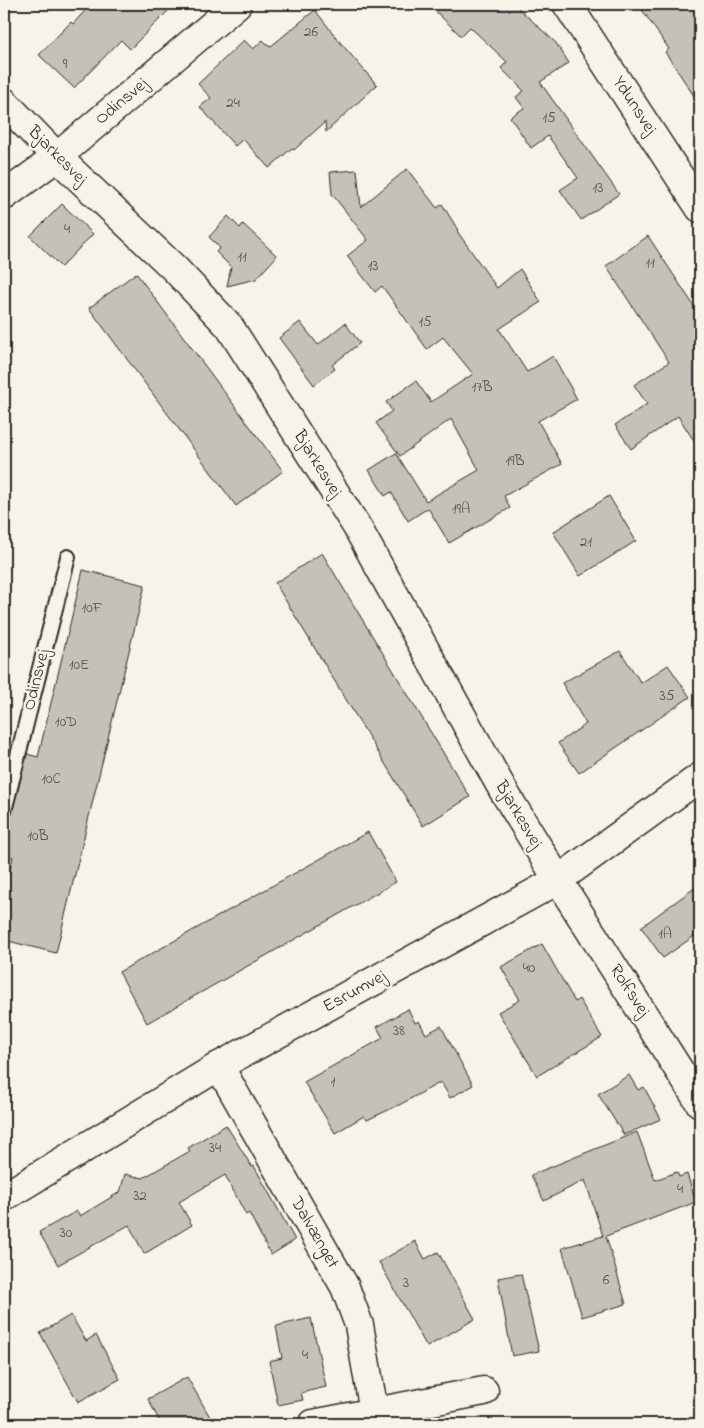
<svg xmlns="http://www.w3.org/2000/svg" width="704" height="1428" viewBox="0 0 704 1428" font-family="'Indie Flower',sans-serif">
<rect width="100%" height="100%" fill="#f7f3e8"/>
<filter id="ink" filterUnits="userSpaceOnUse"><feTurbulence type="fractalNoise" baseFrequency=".02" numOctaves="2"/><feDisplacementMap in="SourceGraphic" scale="10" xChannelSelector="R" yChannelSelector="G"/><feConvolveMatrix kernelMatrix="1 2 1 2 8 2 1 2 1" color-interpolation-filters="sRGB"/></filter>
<g filter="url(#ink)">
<path fill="#c4c1b9" stroke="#2b2b2b" d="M91,4h84l-45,45 -9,-9 -47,48 -35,-33 32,-33 2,2z
M428,4h86l42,39 13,20 -29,19 79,112 -38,26 -21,-30 18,-12 -30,-42 -17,12 -21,-31 14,-9 -8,-11 8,-6 -23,-23 6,-6 -37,-35 -9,9z
M638,4h62v101l-35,-53 4,-3z
M315,10l24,31 38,44 -51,47 -1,-10 -31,28 -2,-2 -23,20 -26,-29 -8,7 -35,-39 11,-9 -13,-14 46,-44 9,9 10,-9 7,7z
M407,169l30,39 5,-4 16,26 -1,1 40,57 23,-19 21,33 -42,27 28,43 26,-16 24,43 -39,22 24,43 -58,32 6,12 -61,35 -21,-35 -20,13 -17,-29 -6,4 -16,-26 27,-17 30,48 53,-31 -28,-51 -51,37 -24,-33 16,-12 -6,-9 30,-21 15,21 42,-28 -30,-37 -16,12 -45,-63 -7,6 -28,-36 21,-16 -36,-46 -2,-22 27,-2 4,37z
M62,204l31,30 -32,33 -31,-31z
M228,216l12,12 3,-4 34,32 -21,23 -29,7 4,-19 -15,-15 4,-4 -11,-11z
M648,236l52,79v135l-22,-34 -47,33 -16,-24 32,-21 -13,-19 35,-23 -63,-96z
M136,273l147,198 -47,35 -147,-198z
M300,322l18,23 27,-22 15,20 -28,22 3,4 -21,16 -35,-47z
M609,496l27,45 -56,35 -27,-44z
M322,553l148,244 -47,29 -148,-243z
M83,570l62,15 -89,368 -52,-13v-44l9,-39 -9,-1v-36l6,-3 2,-4 15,-59 11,3z
M620,651l21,32 27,-18 22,32 -111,76 -21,-30 28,-19 -24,-41z
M368,832l28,50 -249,141 -28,-51z
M700,884v48l-37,26 -22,-31z
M542,944l33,58 4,-3 23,38 -65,39 -39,-64 22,-12 -19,-33z
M408,1009l7,14 4,-2 7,13 15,-8 32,59 -23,13 -9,-16 -40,22 -34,16 -3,-4 -29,17 -31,-51 79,-44 -6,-11z
M629,1075l9,15 6,-3 17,32 -37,16 -26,-41z
M226,1125l26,42 2,-1 41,74 -24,15 -22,-42 -3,2 -21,-40 -46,27 13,23 -48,29 -15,-29 -71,40 -19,-33 38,-21 3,5 40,-24 5,-18 18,4 47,-27 -2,-3z
M637,1132l18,48 22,-8 2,5 8,-3 9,28 -90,34 20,68 -44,13 -20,-69 41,-12 -18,-56 -41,21 -13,-26z
M415,1241l10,18 13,-7 37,67 -48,28 -48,-85z
M521,1274l18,77 -27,5 -14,-78z
M71,1315l15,26 10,-6 24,44 -42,23 -38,-69z
M311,1318l15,69 -25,6 2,7 -25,5 -9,-44 13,-3 -6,-32z
M187,1377l27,47h-53l-13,-25z"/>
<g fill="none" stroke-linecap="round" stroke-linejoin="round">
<g stroke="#2b2b2b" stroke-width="18">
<path id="service" d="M4,811l64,-254"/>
</g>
<g stroke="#2b2b2b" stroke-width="31">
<path id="minor" d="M567,4l133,204
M4,102l53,55 118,112 54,57 128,201 146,263 55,90 142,223
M4,196l53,-39 180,-153
M219,1066l126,221 14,38 15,87
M313,1424l171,-33"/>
</g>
<g stroke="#2b2b2b" stroke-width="31">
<path id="tertiary" d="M4,1197l215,-131 339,-186 142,-103"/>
</g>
<use href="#service" stroke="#f7f3e8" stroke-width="14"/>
<use href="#minor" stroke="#f7f3e8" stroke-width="28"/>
<use href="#tertiary" stroke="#f7f3e8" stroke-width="28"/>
</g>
</g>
<g text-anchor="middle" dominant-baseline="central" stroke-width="5" stroke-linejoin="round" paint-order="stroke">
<g font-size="15" fill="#51504e">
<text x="311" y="32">26</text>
<text x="65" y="64">9</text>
<text x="233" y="103">24</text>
<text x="549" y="118">15</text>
<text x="598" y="188">13</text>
<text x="67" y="229">4</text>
<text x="242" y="257">11</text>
<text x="650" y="263">11</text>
<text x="373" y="266">13</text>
<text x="425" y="322">15</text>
<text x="482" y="387">17B</text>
<text x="515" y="461">19B</text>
<text x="461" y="509">19A</text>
<text x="586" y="542">21</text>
<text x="92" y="608">10F</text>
<text x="79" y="665">10E</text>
<text x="667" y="696">35</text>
<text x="66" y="722">10D</text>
<text x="51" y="779">10C</text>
<text x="38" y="836">10B</text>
<text x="665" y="934">1A</text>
<text x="529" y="968">40</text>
<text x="399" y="1031">38</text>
<text x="333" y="1082">1</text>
<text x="215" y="1148">34</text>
<text x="680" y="1189">4</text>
<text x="140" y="1196">32</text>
<text x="66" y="1233">30</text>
<text x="606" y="1280">6</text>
<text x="406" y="1283">3</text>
<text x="305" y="1355">4</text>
</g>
<g font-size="18" fill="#2b2b2b" stroke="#f7f3e8">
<text transform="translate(122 102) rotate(-40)">Odinsvej</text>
<text transform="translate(634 106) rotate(57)">Ydunsvej</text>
<text transform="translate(57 156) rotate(45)">Bjarkesvej</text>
<text transform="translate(317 464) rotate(58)">Bjarkesvej</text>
<text transform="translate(37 680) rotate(-76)">Odinsvej</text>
<text transform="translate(518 815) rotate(59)">Bjarkesvej</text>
<text transform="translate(629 991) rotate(57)">Rolfsvej</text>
<text transform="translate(355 992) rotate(-29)">Esrumvej</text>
<text transform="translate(314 1233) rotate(60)">Dalvænget</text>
</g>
</g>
<rect width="704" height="1428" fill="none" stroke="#f7f3e8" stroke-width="20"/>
<rect x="10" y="10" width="684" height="1408" fill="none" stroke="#2b2b2b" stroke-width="2" filter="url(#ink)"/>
</svg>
